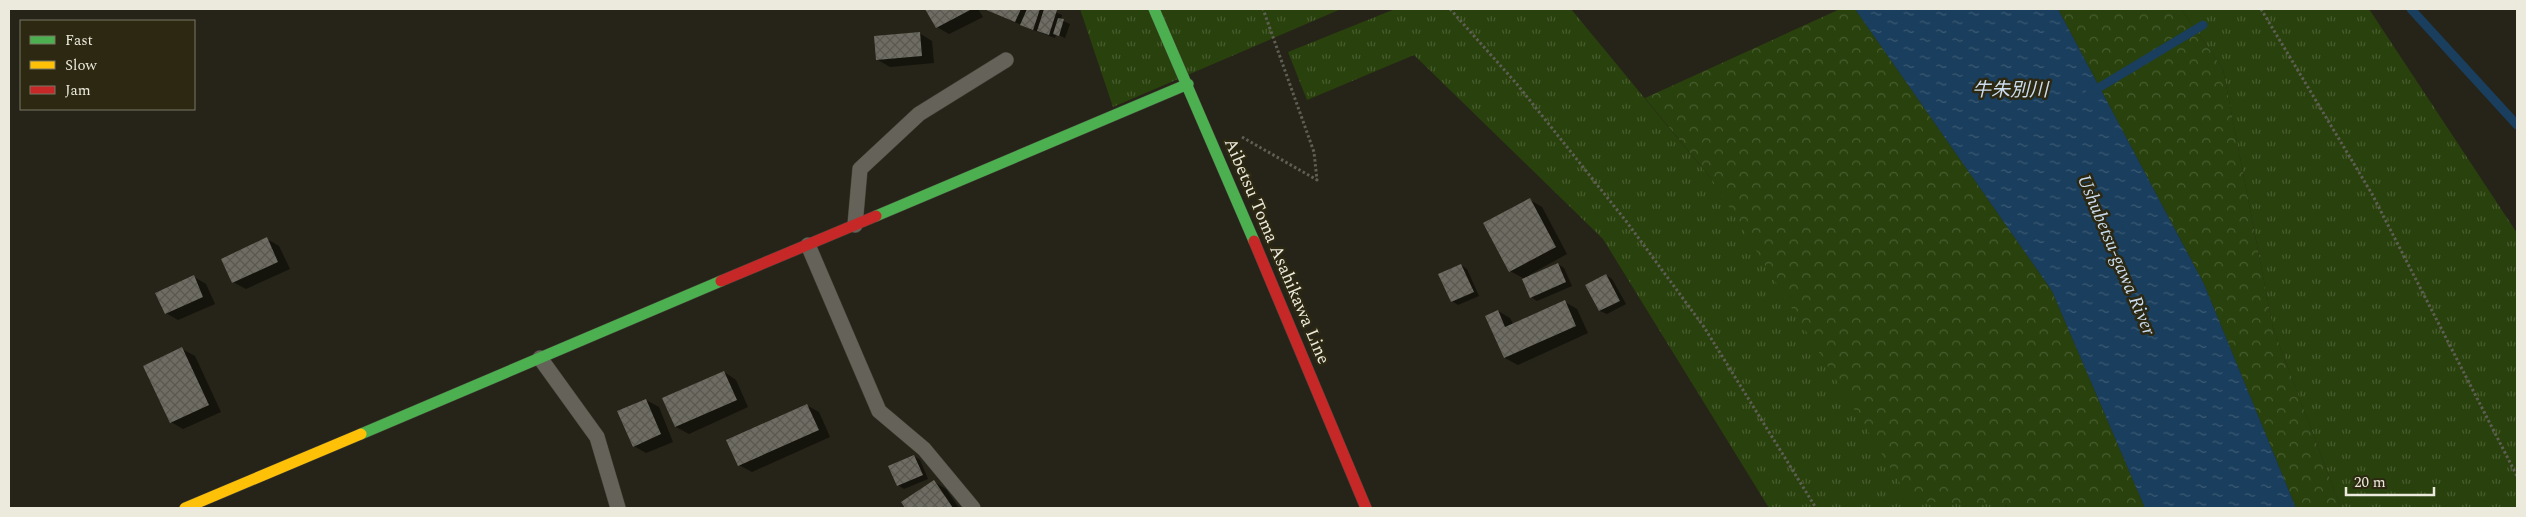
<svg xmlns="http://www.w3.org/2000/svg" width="2526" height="517" viewBox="0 0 2526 517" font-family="Spectral,'Noto Sans JP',serif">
<defs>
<pattern id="grass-tufts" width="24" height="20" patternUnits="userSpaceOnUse" patternTransform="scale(1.25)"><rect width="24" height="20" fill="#29410c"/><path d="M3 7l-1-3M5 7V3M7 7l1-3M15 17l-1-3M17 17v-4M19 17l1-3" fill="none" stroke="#485d2f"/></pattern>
<pattern id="forest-crowns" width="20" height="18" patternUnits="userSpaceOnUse" patternTransform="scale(1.25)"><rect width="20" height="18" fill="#29410c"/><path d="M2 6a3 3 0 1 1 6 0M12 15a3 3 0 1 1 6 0" fill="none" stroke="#485d2f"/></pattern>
<pattern id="water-ripples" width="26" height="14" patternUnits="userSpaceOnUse" patternTransform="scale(1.25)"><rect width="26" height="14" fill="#1a3e5d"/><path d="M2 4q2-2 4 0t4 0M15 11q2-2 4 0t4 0" fill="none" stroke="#3b5a74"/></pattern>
<pattern id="building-cross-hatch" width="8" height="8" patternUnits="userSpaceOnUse" patternTransform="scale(1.25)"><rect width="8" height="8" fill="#6f6d63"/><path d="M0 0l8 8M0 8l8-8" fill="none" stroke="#595851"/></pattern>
</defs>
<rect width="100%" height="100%" fill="#262418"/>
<path fill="url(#grass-tufts)" d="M1080,9h261l-228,98z
M1395,9h176l142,172 295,327h-239l-166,-269 -189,-184 -107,45 -19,-48z
M2181,9h188l148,224v275h-176l-68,-180 -50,-259z"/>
<path fill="url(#forest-crowns)" d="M1840,9h15l197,282 93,217h-137l-2,-3 -95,-4 -198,-320 -68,-83z
M2058,9h123l42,60 50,259 68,180h-45l-92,-224z"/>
<path fill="url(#water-ripples)" d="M1855,9h203l146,275 92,224h-151l-93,-217z"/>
<path fill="#0007" d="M927,9h51l5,8 -34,17 -12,-7z
M986,9h62l14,6 -1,5 9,4 -5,14 -9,-4 -1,4 -27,-10z
M919,33l13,8 2,22 -44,4 -12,-7z
M1530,200l12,7 25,47 -38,21 1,2 28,-13 6,4 8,18 -35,15 -6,-4 -8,-19 -13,-7z
M267,239l12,7 11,23 -44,20 -13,-7z
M1461,265l6,4 12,27 -21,9 -6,-4z
M1606,275l6,4 14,25 -19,10 -7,-3 -13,-26z
M194,277l12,7 9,20 -37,16 -12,-7z
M1565,302l12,7 11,24 -70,32 -13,-7 -18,-42 11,-5 12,7 3,6z
M182,349l13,7 26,56 -38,17 -12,-7z
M724,372l12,8 12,27 -59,27 -13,-7 -12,-28z
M646,400l13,7 14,35 -27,11 -12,-7z
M806,405l13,7 11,25 -78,35 -13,-7z
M914,456l6,4 8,19 -24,10 -6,-4z
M934,482l12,7 13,19h-52l-4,-5z"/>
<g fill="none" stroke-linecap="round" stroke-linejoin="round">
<path stroke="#1a3e5d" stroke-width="9" d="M2411,9l106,116
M2090,93l113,-68"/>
</g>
<path fill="url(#building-cross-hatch)" d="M925,9h47l-36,19z
M984,9h37l-6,13z
M1027,9h13l-7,21 -13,-5z
M1044,9l13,1 -8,25 -12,-4z
M1058,18l6,1 -5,17 -6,-2z
M920,32l2,24 -46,4 -2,-24z
M1530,198l26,49 -47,25 -26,-49z
M267,237l11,25 -46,21 -11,-24z
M1558,263l8,19 -36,16 -8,-19z
M1461,264l13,28 -23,10 -13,-28z
M1606,274l14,27 -21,10 -14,-26z
M194,275l9,22 -38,17 -10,-21z
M1565,300l11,26 -72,32 -19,-42 13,-6 7,17z
M182,347l27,58 -39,18 -27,-57z
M724,371l13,29 -62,27 -13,-29z
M646,399l15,35 -28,13 -16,-36z
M807,404l12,26 -81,36 -12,-26z
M914,455l9,20 -26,11 -9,-20z
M934,480l19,28h-48l-4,-6z"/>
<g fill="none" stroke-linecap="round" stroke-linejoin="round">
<g stroke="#434138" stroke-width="16">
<path id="lane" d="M855,225l5,-56 59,-55 87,-54
M808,245l71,166 45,38 49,59
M540,358l57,79 21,71"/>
</g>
<g stroke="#434138" stroke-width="12">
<path id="fast" d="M1154,9l100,232
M876,216l312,-132
M361,434l360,-153"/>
</g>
<g stroke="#434138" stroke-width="12">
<path id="slow" d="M185,508l176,-74"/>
</g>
<g stroke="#434138" stroke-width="12">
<path id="jam" d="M1254,241l112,267
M721,281l155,-65"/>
</g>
<path stroke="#5f5e54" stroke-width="3" stroke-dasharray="2.5 2.5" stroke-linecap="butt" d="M1450,9l66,74 110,138 78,106 112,181
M2261,9l111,185 145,282
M1242,137l75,43 -3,-28 -51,-143"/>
<use href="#lane" stroke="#646259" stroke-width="15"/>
<use href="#fast" stroke="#4caf50" stroke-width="11"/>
<use href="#slow" stroke="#ffc107" stroke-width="11"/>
<use href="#jam" stroke="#c62828" stroke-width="11"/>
</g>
<g text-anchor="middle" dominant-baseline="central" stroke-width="5" stroke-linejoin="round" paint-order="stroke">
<g font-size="18" fill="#eceadc" stroke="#2c2812">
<text transform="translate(1277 251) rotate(67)">Aibetsu Toma Asahikawa Line</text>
</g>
<g font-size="19" font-style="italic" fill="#cadcee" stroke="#2c2812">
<text x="2010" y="90">牛朱別川</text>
<text transform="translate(2116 255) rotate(67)">Ushubetsu-gawa River</text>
</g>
</g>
<rect width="2526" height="517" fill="none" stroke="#eceadc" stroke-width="20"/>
<rect x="20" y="20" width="175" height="90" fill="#2c2812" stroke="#797663"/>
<rect x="30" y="36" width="25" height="8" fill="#4caf50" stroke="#797663"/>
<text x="65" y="45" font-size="15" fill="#eceadc">Fast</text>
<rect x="30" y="61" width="25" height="8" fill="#ffc107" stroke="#797663"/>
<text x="65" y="70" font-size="15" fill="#eceadc">Slow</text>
<rect x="30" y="86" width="25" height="8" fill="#c62828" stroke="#797663"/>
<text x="65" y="95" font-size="15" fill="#eceadc">Jam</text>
<path d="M2346 487v8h88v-8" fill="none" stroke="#eceadc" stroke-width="2.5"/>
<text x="2354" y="487" font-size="15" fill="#eceadc" stroke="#2c2812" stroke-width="4" paint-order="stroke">20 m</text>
</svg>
